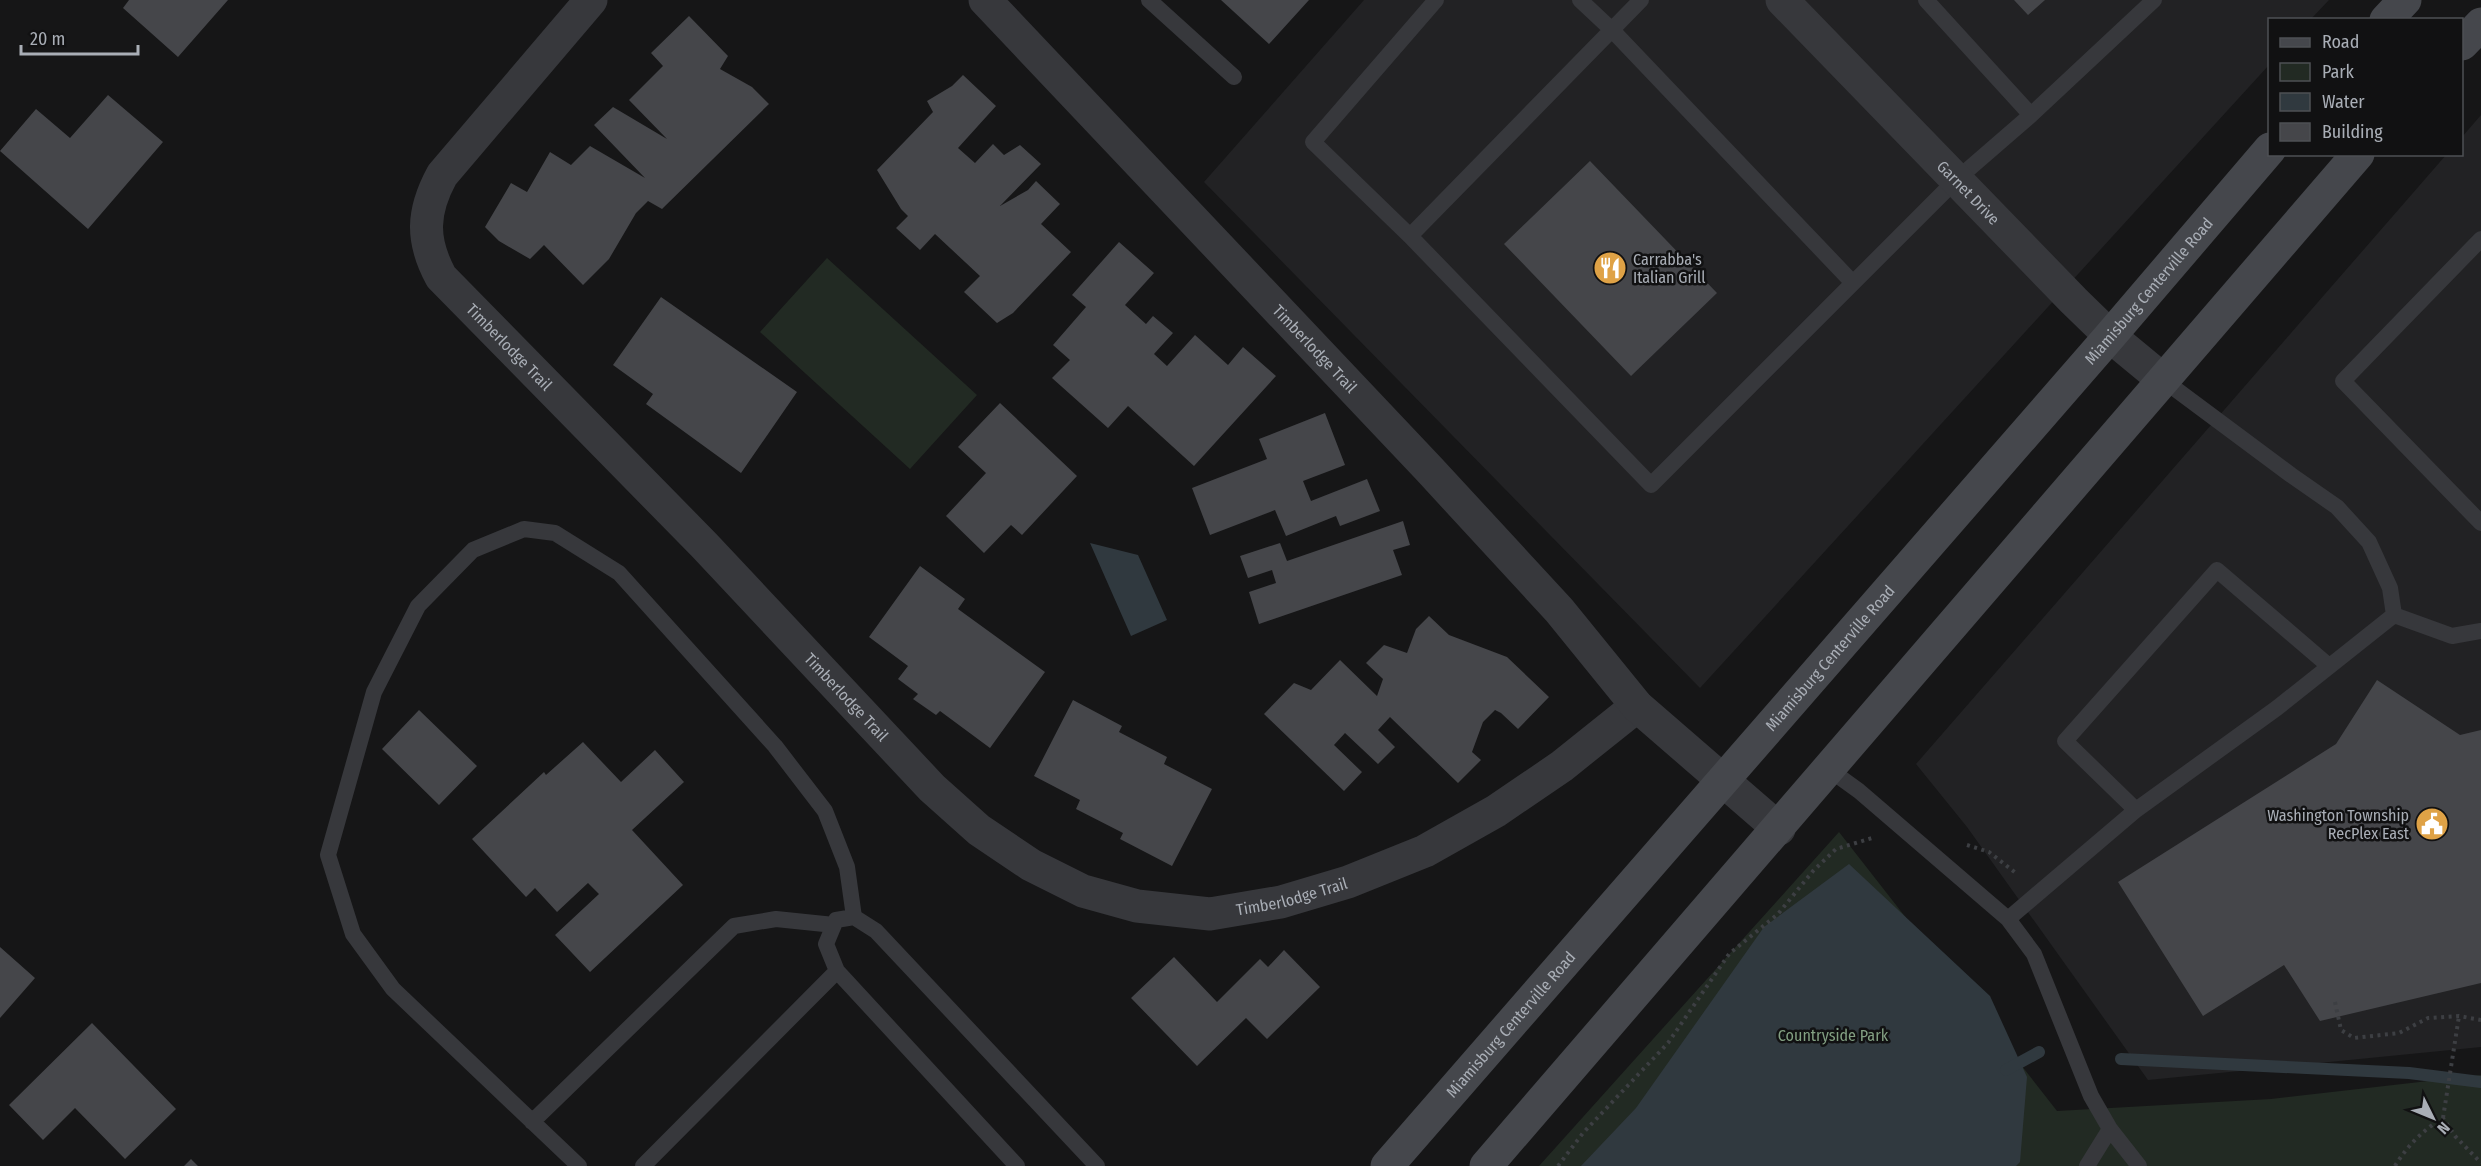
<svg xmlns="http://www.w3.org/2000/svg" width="2481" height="1166" viewBox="0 0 2481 1166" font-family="'Fira Sans Condensed',sans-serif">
<rect width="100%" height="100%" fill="#161617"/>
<path fill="#222224" d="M1364,0h965l-18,19 -41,1 -1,45 -569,623 -496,-506z
M2481,115v932l-333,33 -181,-253 -51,-63 530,-609 16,-1v-17z"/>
<path fill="#222a23" d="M827,258l150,137 -67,74 -150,-137z
M1839,832l218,279 214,-12 210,-24v91h-942z"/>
<path fill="#30393f" d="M1090,543l48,12 29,65 -36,16z
M1849,864l141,132 37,81 -7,85 -4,4h-435l55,-58 128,-181z"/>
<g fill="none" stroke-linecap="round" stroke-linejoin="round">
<path stroke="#30393f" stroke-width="12" d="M2121,1059l288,14 72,9
M2006,1070l33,-18"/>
</g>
<path fill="#45464a" d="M129,0h99l-50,57 -55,-49z
M1221,0h88l-40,44z
M2014,0h31l-17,15z
M689,16l39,40 -8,13 32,18 17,17 -107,105 -14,-8 -12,12 -27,46 -26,26 -39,-40 -14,14 -31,-18 -14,-14 26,-44 16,9 23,-40 21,13 19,-19 55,32 -51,-53 19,-18 54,32 -38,-39 34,-34 -12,-13z
M963,75l33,31 -38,42 17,15 18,-19 11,11 16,-10 21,19 -41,42 28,-16 8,-9 24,23 -19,20 30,28 -58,61 -16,10 -33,-31 16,-16 -45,-42 -15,16 -24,-22 12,-12 -7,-7 -24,-39 56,-58 -6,-11 25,-15z
M108,95l55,47 -75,87 -88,-78 36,-42 34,29z
M1590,161l127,132 -86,83 -127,-132z
M1119,242l35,31 -29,32 21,19 7,-8 20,17 -19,21 13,12 28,-31 33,30 15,-18 33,29 -82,90 -66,-60 -20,22 -56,-50 18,-18 -17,-15 33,-38 -14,-12z
M661,297l136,95 -56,81 -95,-69 7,-10 -40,-29z
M1000,403l77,73 -55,59 -11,-10 -27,28 -38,-37 40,-43 -28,-26z
M1325,413l20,52 -42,16 8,20 56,-22 13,32 -40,15 -4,-10 -50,20 -11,-26 -65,25 -18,-47 75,-29 -8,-20z
M1403,521l7,24 -17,5 9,25 -143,49 -10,-32 27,-9 -4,-13 -24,8 -8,-22 40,-13 7,18z
M920,566l45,33 -7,10 87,63 -55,76 -50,-37 -4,4 -23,-16 5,-5 -20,-15 10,-13 -39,-29z
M1429,616l20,19 58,22 42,40 -31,32 -17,-16 -6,-3 -12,12 -11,30 9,8 -23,23 -68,-66 -12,13 17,17 -17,17 -33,-31 -11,12 28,27 -18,19 -80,-77 30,-31 17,7 29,-30 37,36 6,-17 -17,-16 18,-18 23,8 9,-24z
M2377,680l83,55 21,-5v253l-161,38 -36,-56 -81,51 -85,-134 218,-138z
M1073,700l49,26 -3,6 48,25 -3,7 48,25 -40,77 -52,-27 3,-6 -47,-24 4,-9 -46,-24z
M419,710l58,56 -38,39 -57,-56z
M583,742l38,40 34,-32 29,32 -52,48 51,55 -93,87 -35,-37 44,-41 -11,-11 -31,29 -22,-24 -9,9 -54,-58 72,-67 2,3z
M0,947l35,31 -35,40z
M1284,950l36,37 -53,52 -21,-21 -49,48 -66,-68 43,-41 43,45 43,-43 8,8z
M92,1023l84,86 -51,50 -50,-51 -32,32 -34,-35z
M191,1159l7,7h-14z"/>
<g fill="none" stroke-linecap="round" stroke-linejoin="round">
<path stroke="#3d3f43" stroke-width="4" stroke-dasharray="3 4.5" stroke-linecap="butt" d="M1967,845l22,7 28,22
M2335,1002l6,28 13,8 45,-5 29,-15 31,-2 22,4
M2443,1118l16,-102
M1558,1166l25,-33 85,-90 61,-89 49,-40 35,-43 23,-22 36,-11
M2395,1166c12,-20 29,-37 48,-48l12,18 26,27"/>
<path stroke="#37383c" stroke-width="16" d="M1149,0l85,77
M1580,0l32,30 241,253
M1641,0l-231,236 241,249 305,-305 75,-65
M1926,0l105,115 123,-115
M1410,236l-97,-94 123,-142
M2481,239l-138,142 138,142
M2162,379l129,96 46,32 32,35 21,46 4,27 58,21 29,-5
M1830,770l29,21 149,128 26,35 57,142 19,33 -23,37
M2136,810l-71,-69 152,-171 112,96
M2008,919l128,-109 141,-102 117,-93
M532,1122l202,-196 42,-7 58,6
M2110,1129l29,37
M579,1166l-186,-177 -40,-55 -25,-79 46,-163 44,-86 55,-56 51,-21 31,4 64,40 156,173 50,65 22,56 7,50
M643,1166l194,-195
M1017,1166l-180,-195 -11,-27 10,-24 18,-3 22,14 221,235"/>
<g stroke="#37383c" stroke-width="33">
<path id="s1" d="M591,0l-149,175c-20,37 -21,65 -1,102l263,268 228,243 47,42 52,35 52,26 54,15 73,8 71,-12 67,-20 77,-31 71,-40 66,-45 75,-60"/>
<path id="s2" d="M985,0l444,469 130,141 78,96 142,123"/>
<path id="s3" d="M1782,0l292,301 36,35 52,43"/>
</g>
<g stroke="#45474c" stroke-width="33">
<path d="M2386,20l19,-20"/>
<path d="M2462,44l19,-20"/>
<path id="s4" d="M1387,1166l723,-830 160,-187"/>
<path d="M1486,1166c292,-336 580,-676 872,-1012"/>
</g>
</g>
<defs>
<g id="restaurant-disc" transform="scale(1.725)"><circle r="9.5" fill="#dfa246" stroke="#111112"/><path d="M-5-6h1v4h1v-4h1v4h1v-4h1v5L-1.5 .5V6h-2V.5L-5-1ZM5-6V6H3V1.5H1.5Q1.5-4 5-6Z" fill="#fff"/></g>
<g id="civic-disc" transform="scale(1.725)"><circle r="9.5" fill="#dfa246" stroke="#111112"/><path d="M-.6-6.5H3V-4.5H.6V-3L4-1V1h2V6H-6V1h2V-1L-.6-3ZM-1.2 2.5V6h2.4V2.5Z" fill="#fff"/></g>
</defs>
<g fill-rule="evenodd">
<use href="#restaurant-disc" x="1610" y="268"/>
<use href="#civic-disc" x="2432" y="824"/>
</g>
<g text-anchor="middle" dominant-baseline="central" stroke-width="5" stroke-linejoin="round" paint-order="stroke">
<g font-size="16" fill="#a9aeb6" stroke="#111112">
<text stroke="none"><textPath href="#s3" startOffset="268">Garnet Drive</textPath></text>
<text stroke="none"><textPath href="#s4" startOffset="1160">Miamisburg Centerville Road</textPath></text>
<text stroke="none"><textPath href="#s1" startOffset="435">Timberlodge Trail</textPath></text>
<text stroke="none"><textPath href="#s2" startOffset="480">Timberlodge Trail</textPath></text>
<text stroke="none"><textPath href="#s4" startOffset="674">Miamisburg Centerville Road</textPath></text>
<text stroke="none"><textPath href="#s1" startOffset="921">Timberlodge Trail</textPath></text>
<text stroke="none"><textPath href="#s1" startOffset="1443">Timberlodge Trail</textPath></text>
<text stroke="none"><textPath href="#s4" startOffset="188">Miamisburg Centerville Road</textPath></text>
</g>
<g font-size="16" fill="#a9aeb6" stroke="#111112" text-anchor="start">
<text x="1633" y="259">Carrabba's<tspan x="1633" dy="18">Italian Grill</tspan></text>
<text x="2409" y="815" text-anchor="end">Washington Township<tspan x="2409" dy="18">RecPlex East</tspan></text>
</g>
<g font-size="16" fill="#829f82" stroke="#111112">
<text x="1833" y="1035">Countryside Park</text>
</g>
</g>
<rect x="2268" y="18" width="195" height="138" fill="#111112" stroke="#4e5054" stroke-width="1.5"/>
<rect x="2280" y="38" width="30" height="9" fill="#45474c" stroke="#4e5054" stroke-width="1.5"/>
<text x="2322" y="48" font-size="18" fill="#a9aeb6">Road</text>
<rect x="2280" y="63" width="30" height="18" fill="#222a23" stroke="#4e5054" stroke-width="1.5"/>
<text x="2322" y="78" font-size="18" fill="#a9aeb6">Park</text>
<rect x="2280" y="93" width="30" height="18" fill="#30393f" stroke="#4e5054" stroke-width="1.5"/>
<text x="2322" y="108" font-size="18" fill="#a9aeb6">Water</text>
<rect x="2280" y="123" width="30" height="18" fill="#45464a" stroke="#4e5054" stroke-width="1.5"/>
<text x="2322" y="138" font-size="18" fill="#a9aeb6">Building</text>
<g transform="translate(2433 1118) rotate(133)" stroke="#111112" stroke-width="4.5" paint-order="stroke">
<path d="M0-4.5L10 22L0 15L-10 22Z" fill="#a9aeb6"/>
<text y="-9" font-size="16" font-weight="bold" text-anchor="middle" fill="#a9aeb6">N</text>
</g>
<path d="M21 45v9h117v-9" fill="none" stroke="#a9aeb6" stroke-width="3"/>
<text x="30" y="45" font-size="18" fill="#a9aeb6" stroke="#111112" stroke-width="4.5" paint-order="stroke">20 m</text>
</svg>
